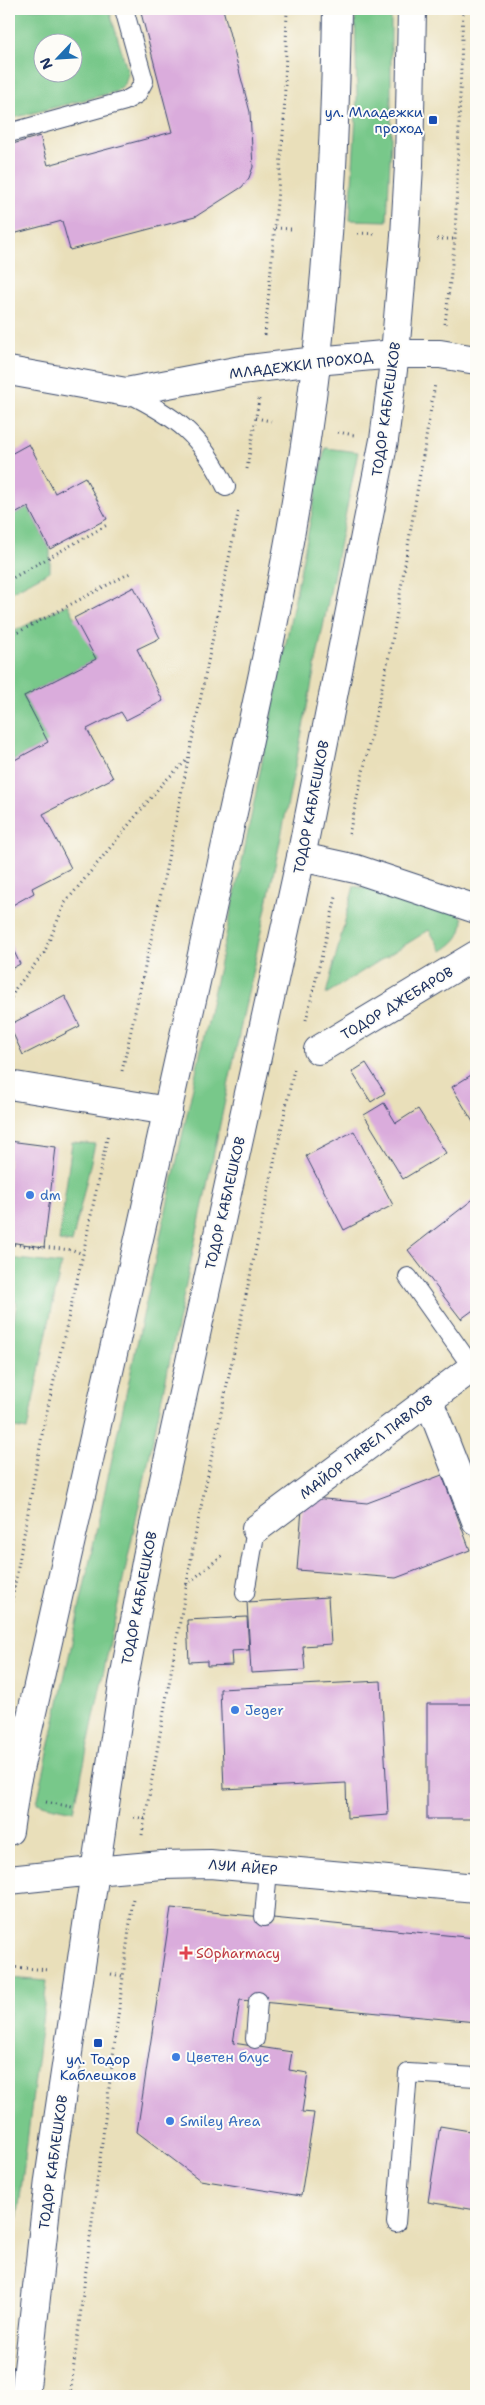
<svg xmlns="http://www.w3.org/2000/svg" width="485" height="2405" viewBox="0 0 485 2405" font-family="'Shantell Sans',sans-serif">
<rect width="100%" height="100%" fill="#fdfcf7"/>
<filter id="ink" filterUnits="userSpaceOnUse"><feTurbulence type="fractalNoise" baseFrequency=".02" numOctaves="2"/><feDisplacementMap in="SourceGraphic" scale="10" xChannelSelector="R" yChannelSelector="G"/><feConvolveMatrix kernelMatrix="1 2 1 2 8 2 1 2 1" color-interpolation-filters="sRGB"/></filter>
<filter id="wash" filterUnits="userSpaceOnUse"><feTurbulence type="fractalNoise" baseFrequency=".0096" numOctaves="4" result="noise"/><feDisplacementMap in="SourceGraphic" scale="20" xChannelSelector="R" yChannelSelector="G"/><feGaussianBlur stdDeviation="1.12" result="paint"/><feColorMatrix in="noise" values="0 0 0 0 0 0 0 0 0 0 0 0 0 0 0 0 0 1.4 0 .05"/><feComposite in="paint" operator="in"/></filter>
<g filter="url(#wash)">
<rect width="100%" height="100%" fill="#e9dfba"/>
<path fill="#78c88a" stroke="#4a7c74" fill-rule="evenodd" d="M20,9h89l19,64 -3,11 -10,8 -106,27v-104zM72,42v30h-30v-30z
M355,9h36v130l-4,82 -37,-1 7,-123z
M325,448l33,4 -78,390 -206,969 -37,-8 207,-951z
M28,507l22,42v22l-41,22v-76z
M68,604l28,55 -72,37 24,46 -39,21v-129z
M354,886l95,18 14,14c0,17 -7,24 -21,33l-13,-21 -103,64z
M72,1142l23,2 -23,99 -13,-2z
M9,1258l52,6 -34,166 -18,-3v-78l8,-47 -8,-2z
M9,1978l38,3 -38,306z"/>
<g id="blocks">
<path fill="#daacdc" d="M140,9h83l27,103 3,55 -4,11 -7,9 -47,30 -125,33 -8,-29 -53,14v-90l31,-9 8,29 124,-33z
M29,444l26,49 30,-16 22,42 -57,30 -22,-42 -19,10v-62z
M134,587l26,51 -23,11 26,52 -37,19 -5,-8 -34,17 26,49 -70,36 28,54 -39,20 2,5 -25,14v-144l39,-21 -24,-46 72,-37 -22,-41z
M9,941l11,23 -11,6z
M65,996l15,30 -57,29 -14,-30z
M366,1063l19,30 -14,9 -19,-30z
M476,1072v55l-24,-40z
M384,1103l12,20 22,-14 28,44 -43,26 -39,-64z
M354,1131l39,74 -49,25 -38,-74z
M9,1141l47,6 -12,100 -35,-5z
M476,1197v111l-15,11 -53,-69z
M442,1475l28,75 -74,28 -99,-8 6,-73 64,6z
M328,1597l3,47 -28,2 2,24 -54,3 -4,-71z
M247,1617l2,33 -18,1 1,14 -25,1v-5l-18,1 -2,-42z
M381,1681l7,134 -41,3 -1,-35 -122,6 -4,-100z
M427,1704h49v115h-49z
M171,1908l305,30v84l-236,-22 -7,43 59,9 -3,18 19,3 -6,39 12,1 -13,83 -101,-16 -63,-48z
M440,2126l36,6v78l-48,-8z"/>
</g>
</g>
<g filter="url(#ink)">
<use href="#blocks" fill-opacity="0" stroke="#3a496c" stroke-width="1"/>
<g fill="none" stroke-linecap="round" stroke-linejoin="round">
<g stroke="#3a496c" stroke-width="20">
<path id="lane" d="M9,133l116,-32 12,-7 7,-13 -20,-72
M126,392c52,26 74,42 100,95
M408,1277l64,90
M245,1593l11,-64
M264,1917l4,-48
M255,2039l3,-38
M396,2223l12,-150 68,4"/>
</g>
<g stroke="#3a496c" stroke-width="30">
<path id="street" d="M9,371l117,21 115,-22 75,-9 79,-7h45l36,6
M301,857l55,12 120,40
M318,1050l158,-95
M9,1085l159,26
M429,1401l47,120
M256,1529l220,-164
M94,1871l68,-6 48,-1 266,24"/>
</g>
<g stroke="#3a496c" stroke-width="30">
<path id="secondary" d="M9,1880l85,-9"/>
</g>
<g stroke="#3a496c" stroke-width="30">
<path id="primary" d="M9,1831l7,-48c63,-277 126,-555 187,-833 37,-174 80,-349 105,-525 20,-136 27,-278 29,-416
M25,2396l24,-216 74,-496 24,-127 154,-700 83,-417 11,-86 10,-118 4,-71 3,-156"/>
</g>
<path stroke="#3a496c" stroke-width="3" stroke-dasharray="1 4" stroke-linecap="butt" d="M275,228l17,1
M358,233l17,1
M437,239h18
M445,324l10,-85 8,-230
M265,335l19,-212 3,-114
M256,418l15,3
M338,432l16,3
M247,469l12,-70
M9,580l98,-55
M9,637l123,-65
M349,834l43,-192 43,-258
M9,1002l7,-14 28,-35 21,-50 97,-119 26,-25
M306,1020l30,-123
M122,1071l36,-163 81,-399
M9,1244l64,6 10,4
M186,1585l38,-31
M9,1617l35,-193 39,-170 25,-121
M46,1802l26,5
M134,1817l12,2
M142,1835l55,-309 97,-457
M11,1967l38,3
M111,1974l11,2
M70,2396l63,-498"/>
<use href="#lane" stroke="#fff" stroke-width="18"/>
<use href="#street" stroke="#fff" stroke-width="28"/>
<use href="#secondary" stroke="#fff" stroke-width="28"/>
<use href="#primary" stroke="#fff" stroke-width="28"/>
</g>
</g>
<g fill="#1a4fb4" stroke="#fdfcf7" stroke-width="2">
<rect x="428" y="115" width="10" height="10" rx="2.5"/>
<rect x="93" y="2038" width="10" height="10" rx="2.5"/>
</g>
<g fill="#3f7fe0" stroke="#fdfcf7" stroke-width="2">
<circle cx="30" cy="1195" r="5"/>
<circle cx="235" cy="1710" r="5"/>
<circle cx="176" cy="2057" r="5"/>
<circle cx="170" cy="2121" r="5"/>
</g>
<path fill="#e0444e" stroke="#fdfcf7" stroke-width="2" d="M183.5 1945.5h5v5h5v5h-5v5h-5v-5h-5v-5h5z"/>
<g text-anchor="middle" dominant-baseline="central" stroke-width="4" stroke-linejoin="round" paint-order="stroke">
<g font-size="14" fill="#164399" stroke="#fdfcf7" text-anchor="end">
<text x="423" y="112">ул. Младежки<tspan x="423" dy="16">проход</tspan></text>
<text x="98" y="2059" text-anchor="middle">ул. Тодор<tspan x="98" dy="16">Каблешков</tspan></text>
</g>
<g font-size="14" fill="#1b2f5e" stroke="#fdfcf7">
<text transform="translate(301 365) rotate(-7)">МЛАДЕЖКИ ПРОХОД</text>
<text transform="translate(386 409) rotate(-82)">ТОДОР КАБЛЕШКОВ</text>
<text transform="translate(311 807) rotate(-79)">ТОДОР КАБЛЕШКОВ</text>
<text transform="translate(397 1003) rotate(-31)">ТОДОР ДЖЕБАРОВ</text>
<text transform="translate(225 1203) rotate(-77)">ТОДОР КАБЛЕШКОВ</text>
<text transform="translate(366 1447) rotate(-37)">МАЙОР ПАВЕЛ ПАВЛОВ</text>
<text transform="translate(139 1598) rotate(-79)">ТОДОР КАБЛЕШКОВ</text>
<text transform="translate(243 1867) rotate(5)">ЛУИ АЙЕР</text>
<text transform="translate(53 2162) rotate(-82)">ТОДОР КАБЛЕШКОВ</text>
</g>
<g font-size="14" fill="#366cbe" stroke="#fdfcf7" text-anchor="start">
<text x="40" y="1195">dm</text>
<text x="245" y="1710">Jeger</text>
<text x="186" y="2057">Цветен блус</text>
<text x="180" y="2121">Smiley Area</text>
</g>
<g font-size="14" fill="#be3a42" stroke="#fdfcf7" text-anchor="start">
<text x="196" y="1953">SOpharmacy</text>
</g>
</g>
<rect width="485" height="2405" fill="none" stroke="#fdfcf7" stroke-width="30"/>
<g transform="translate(58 58) rotate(245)"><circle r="24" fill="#fdfcf7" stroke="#a3aaba"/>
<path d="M0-4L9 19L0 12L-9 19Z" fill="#1f6fb2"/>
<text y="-8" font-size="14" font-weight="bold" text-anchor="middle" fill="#1b2f5e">N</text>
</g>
</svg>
